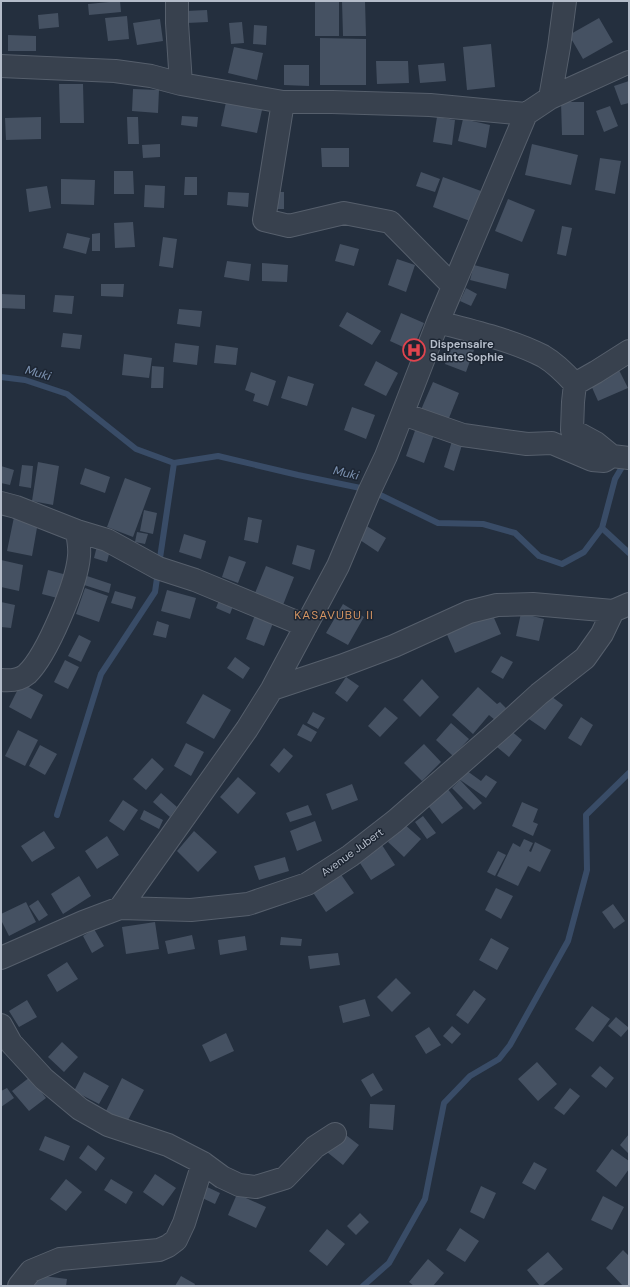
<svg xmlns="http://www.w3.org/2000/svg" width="630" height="1287" viewBox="0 0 630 1287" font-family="'DM Sans',sans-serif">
<rect width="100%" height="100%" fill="#242f3e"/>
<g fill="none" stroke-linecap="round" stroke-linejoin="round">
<path stroke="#394c67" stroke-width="6" d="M1,377l24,3 42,14 69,55 38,14 44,-7 80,19 72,15 68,33 45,1 32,9 24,23 23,8 22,-12 18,-24 13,-49 10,-17
M602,528l27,25
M57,815l44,-141 54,-82 19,-129
M363,1286l26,-23 36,-64 19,-96 26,-27 29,-17 11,-14 58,-104 19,-71 -1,-55 43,-42"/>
</g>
<path fill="#455162" d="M120,1l1,11 -32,3 -1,-11z
M315,1h24v35h-24z
M342,1h23l1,35h-23z
M207,10l1,12 -21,1 -1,-12z
M58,13l1,14 -20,2 -1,-14z
M127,16l2,23 -21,2 -3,-23z
M599,18l14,24 -30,17 -14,-24z
M160,19l3,22 -26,4 -4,-22z
M242,22l2,21 -13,1 -2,-21z
M254,25l13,1 -1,19 -13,-1z
M8,35l28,1v15h-28z
M320,38l46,1v46h-46z
M491,44l4,43 -28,3 -4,-43z
M234,47l29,6 -6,27 -29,-7z
M376,61h32l1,22 -32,1z
M444,63l2,18 -26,2 -2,-18z
M284,65h25v21l-25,-1z
M629,81v22l-8,2 -7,-19z
M59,84h24l1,39h-24z
M133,89l26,1 -1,23 -26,-2z
M226,102l36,8 -5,23 -36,-7z
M561,102h23v33h-22z
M610,106l8,20 -14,6 -8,-21z
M182,116l16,1 -1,10 -16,-2z
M41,117v22l-35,1 -1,-22z
M127,117h11l1,27h-11z
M437,117l18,3 -3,25 -19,-3z
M463,119l27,6 -4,23 -28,-7z
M160,144v13l-17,1 -1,-13z
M532,144l46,11 -7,30 -46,-10z
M321,148h28v19h-27z
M600,158l21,3 -6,33 -20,-4z
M114,171h19l1,23h-20z
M421,172l19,7 -5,13 -19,-6z
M185,177h12v18h-13z
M443,177l38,14 -11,30 -37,-14z
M61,179l34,1 -1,25 -33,-1z
M145,185l20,1 -1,22 -20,-1z
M47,186l4,22 -22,4 -3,-23z
M228,192l21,1 -1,14 -21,-2z
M272,192h12v17h-13z
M508,199l27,11 -13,32 -27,-11z
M133,222l2,25 -20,1 -1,-25z
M562,226l10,2 -6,28 -9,-2z
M67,233l23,5 -4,16 -23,-6z
M100,233v18h-8v-17z
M163,237l14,2 -4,29 -14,-2z
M340,244l19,5 -5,17 -19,-5z
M397,259l18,6 -9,27 -18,-7z
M227,261l24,3 -2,17 -25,-4z
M262,263l26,2 -1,17 -25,-1z
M474,265l35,9 -3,15 -36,-9z
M101,284h23l-1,13 -22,-1z
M466,288l11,6 -6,12 -11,-5z
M1,294l24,1v14l-24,-1z
M55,295l19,1 -2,18 -19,-2z
M179,309l23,2 -2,16 -23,-3z
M347,312l34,19 -9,14 -33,-19z
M401,313l23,10 -12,28 -22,-10z
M63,333l19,2 -2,14 -19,-2z
M453,342l21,8 -8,22 -21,-8z
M175,343l24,3 -2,19 -24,-3z
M216,345l22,3 -2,17 -22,-2z
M124,354l28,4 -3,20 -27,-3z
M376,361l22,12 -12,23 -22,-11z
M152,366l12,1 -1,21h-12z
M618,368l10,20 -30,13 -8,-18z
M251,372l25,9 -8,25 -15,-5 2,-7 -10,-4z
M288,376l26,8 -7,22 -26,-8z
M433,382l26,11 -12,30 -27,-11z
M352,407l23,8 -9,24 -22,-9z
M417,425l18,7 -11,31 -18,-7z
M452,441l10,4 -8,26 -10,-4z
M38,462l21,4 -6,39 -21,-4z
M22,465l11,1 -2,22 -12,-2z
M1,466l13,4 -4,15 -9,-2z
M85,468l25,9 -5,16 -25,-9z
M125,478l26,10 -18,49 -26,-10z
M144,510l13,3 -4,21 -13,-3z
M14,517l24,5 -6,34 -25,-5z
M248,517l14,3 -4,23 -14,-3z
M365,525l21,13 -8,14 -21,-14z
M137,532l11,2 -3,10 -10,-2z
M184,534l22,7 -5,18 -22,-7z
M98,542l13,4 -4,16 -13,-4z
M297,545l18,5 -5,20 -18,-6z
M229,556l17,6 -8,21 -16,-6z
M1,560l22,5 -4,26 -18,-4z
M266,566l28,11 -11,28 -28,-12z
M48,570l19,5 -6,24 -19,-5z
M84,575l27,9 -2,9 -28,-9z
M85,588l23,8 -9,26 -23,-8z
M167,590l29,8 -6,21 -29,-8z
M115,591l21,6 -4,12 -21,-6z
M221,595l14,6 -5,13 -14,-6z
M1,602l14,3 -4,23 -10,-1z
M343,604l21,13 -16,28 -22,-12z
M491,611l10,23 -46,19 -10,-23z
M521,613l23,6 -5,22 -23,-5z
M255,615l18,8 -9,23 -18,-7z
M157,621l12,4 -3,13 -13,-3z
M79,635l12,6 -10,21 -13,-6z
M501,656l12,6 -10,17 -12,-7z
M235,657l15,11 -7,11 -16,-11z
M65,660l14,7 -11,22 -14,-7z
M346,677l13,9 -12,16 -12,-9z
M422,679l17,18 -19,20 -17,-17z
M21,683l22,12 -12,24 -22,-12z
M478,687l19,17 3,-2 6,6 -11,12 -6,-5 -16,19 -21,-19z
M544,691l19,14 -18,25 -19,-13z
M203,694l28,16 -17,29 -28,-16z
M385,707l13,11 -18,19 -12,-11z
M313,712l12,6 -7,11 -11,-6z
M581,717l12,8 -12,21 -13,-8z
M451,723l18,16 -16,17 -17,-16z
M303,724l14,8 -6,10 -14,-7z
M18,730l20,10 -13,26 -20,-10z
M510,730l12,10 -13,17 -12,-10z
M186,743l18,9 -13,24 -17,-10z
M424,744l17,18 -19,19 -18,-18z
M40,745l17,9 -12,21 -16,-9z
M284,748l9,8 -14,17 -9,-8z
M152,758l12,11 -18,21 -13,-11z
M463,768l18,13 5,-6 11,7 -11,16 -30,-21z
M238,777l18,16 -18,21 -18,-17z
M460,780l22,23 -8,7 -22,-22z
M352,784l6,16 -26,10 -6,-16z
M446,787l17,21 -21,16 -16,-21z
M161,793l16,14 -7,10 -17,-15z
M123,800l15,10 -14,21 -15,-10z
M522,802l16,7 -5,13 5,2 -5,12 -21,-10z
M308,805l4,10 -22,7 -4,-9z
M144,810l19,10 -4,9 -19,-10z
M423,816l13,17 -9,6 -12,-17z
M315,821l7,20 -25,10 -7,-20z
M404,824l17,15 -17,18 -16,-15z
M44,831l11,17 -23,14 -11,-16z
M194,831l23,21 -19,20 -21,-21z
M107,836l12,19 -22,14 -12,-18z
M524,839l9,4 -4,8 2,1 4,-10 16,8 -11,22 -12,-6 -10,20 -21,-10 16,-33 7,4z
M382,845l13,20 -24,15 -13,-20z
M498,851l8,4 -11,21 -8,-4z
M285,857l4,14 -30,9 -5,-14z
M340,873l14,20 -28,19 -14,-21z
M79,876l12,20 -28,18 -12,-20z
M496,888l17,8 -12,23 -16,-9z
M38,900l10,15 -9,6 -10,-15z
M26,902l10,20 -27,14 -8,-16v-6z
M613,904l12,17 -11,8 -12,-17z
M155,922l4,27 -33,5 -4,-27z
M94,929l10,17 -12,7 -9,-17z
M192,935l3,14 -27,5 -3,-13z
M245,936l2,14 -27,5 -2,-15z
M281,937l21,2 -1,7 -21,-1z
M491,938l18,10 -12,22 -18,-10z
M338,953l2,12 -30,4 -2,-13z
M67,962l11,17 -21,13 -10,-17z
M396,978l15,15 -19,19 -15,-15z
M474,990l12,9 -18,25 -12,-9z
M365,999l5,17 -27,7 -4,-17z
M27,1000l10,17 -18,10 -10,-16z
M592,1006l18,13 -17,23 -18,-13z
M616,1017l13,11 -8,9 -13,-11z
M452,1026l9,8 -9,10 -9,-8z
M429,1027l12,18 -15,9 -11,-18z
M226,1033l8,18 -24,11 -8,-17z
M62,1042l16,15 -14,15 -16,-15z
M537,1062l20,22 -19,17 -20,-22z
M600,1066l14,12 -8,10 -15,-12z
M84,1072l25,14 -10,18 -25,-13z
M373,1073l10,17 -12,7 -10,-17z
M30,1077l16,21 -17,13 -17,-20z
M122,1078l22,12 -17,32 -21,-11z
M7,1088l7,10 -13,9v-16z
M570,1088l10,8 -16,19 -10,-7z
M370,1104l25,1 -2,25 -24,-2z
M342,1132l17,13 -16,20 -16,-13z
M629,1134v20l-9,-9z
M45,1136l25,10 -6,15 -25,-11z
M88,1145l17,13 -9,13 -17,-13z
M612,1149l17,12v8l-13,18 -20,-16z
M534,1162l13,7 -12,21 -13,-7z
M155,1174l21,14 -13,18 -20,-14z
M66,1179l16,13 -16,19 -16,-12z
M111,1179l22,13 -7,12 -22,-14z
M205,1186l15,7 -5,11 -15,-7z
M481,1186l15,7 -12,26 -14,-7z
M237,1194l29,13 -10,21 -28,-13z
M603,1196l21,11 -12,23 -21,-10z
M360,1213l9,9 -13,13 -9,-9z
M460,1228l19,13 -14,21 -19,-12z
M327,1229l18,15 -18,22 -18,-15z
M623,1250l6,6v30h-6l-17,-18z
M548,1252l15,17 -21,17h-2l-13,-16z
M428,1259l16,14 -11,13h-19l-5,-4z
M36,1275l31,4 -1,7h-31z
M181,1276l14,8 -1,2h-19z"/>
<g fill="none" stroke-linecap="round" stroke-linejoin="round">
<g stroke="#565f6c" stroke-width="24">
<path id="minor" d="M177,1v22l4,61
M1,66l114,5 36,5 30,8 102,18h49l98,3 96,9
M550,98l9,-51 6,-46
M283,102l-19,118 25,6 55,-13 46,9 63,64
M438,322c34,9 74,18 105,34 12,7 23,18 32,28l21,-12 33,-21
M575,384l-2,18 -1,28 24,13 16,13 17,2
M403,414l60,21 64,9 25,-1 40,17 12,1 8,-5
M1,503l15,4 61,24 30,9 51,28 37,12 111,46
M1,680c9,1 19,0 26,-6 20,-19 50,-91 52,-118 1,-8 -1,-17 -2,-25
M272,689l69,-23 53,-20 75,-34 28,-7 36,-1 80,7
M120,908l127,-179 25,-40 66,-123 32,-76 16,-34 52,-134 88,-208 24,-16 79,-36
M1,958l82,-36 37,-14 71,2 57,-6 59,-20 43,-28 45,-35 110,-96 34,-31 46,-36 17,-24 11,-23 16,-7
M1,1025l10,18 33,36 36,30 28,16 60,20 35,18 19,14 17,8 17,2 29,-9 30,-31 20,-13
M19,1286l12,-15 29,-12 99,-9 9,-4 8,-6 8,-17 19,-60"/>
</g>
<use href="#minor" stroke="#38414e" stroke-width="22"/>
</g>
<defs>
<g id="hospital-ring" transform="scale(1.15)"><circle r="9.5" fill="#1d2633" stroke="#e0444e" stroke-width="1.5"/><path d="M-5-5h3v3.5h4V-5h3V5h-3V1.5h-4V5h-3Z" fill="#e0444e"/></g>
</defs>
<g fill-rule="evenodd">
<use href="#hospital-ring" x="414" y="350"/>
</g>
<g text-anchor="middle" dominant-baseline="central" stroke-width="3" stroke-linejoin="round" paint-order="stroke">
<g font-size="11" font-weight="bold" fill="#b4bcc9" stroke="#1d2633" text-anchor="start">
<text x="430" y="344">Dispensaire<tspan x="430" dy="13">Sainte Sophie</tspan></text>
</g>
<g font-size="11" fill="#b4bcc9" stroke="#1d2633">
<text transform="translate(352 852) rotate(-36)">Avenue Jubert</text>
</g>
<g font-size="12" font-style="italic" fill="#7c92b1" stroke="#1d2633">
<text transform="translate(38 373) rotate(16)">Muki</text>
<text transform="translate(346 473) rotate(13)">Muki</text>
</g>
<g font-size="12" letter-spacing="1" fill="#d59563" stroke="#1d2633">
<text x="334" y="615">KASAVUBU II</text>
</g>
</g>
<rect width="630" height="1287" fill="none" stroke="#b4bcc9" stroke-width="4"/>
</svg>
